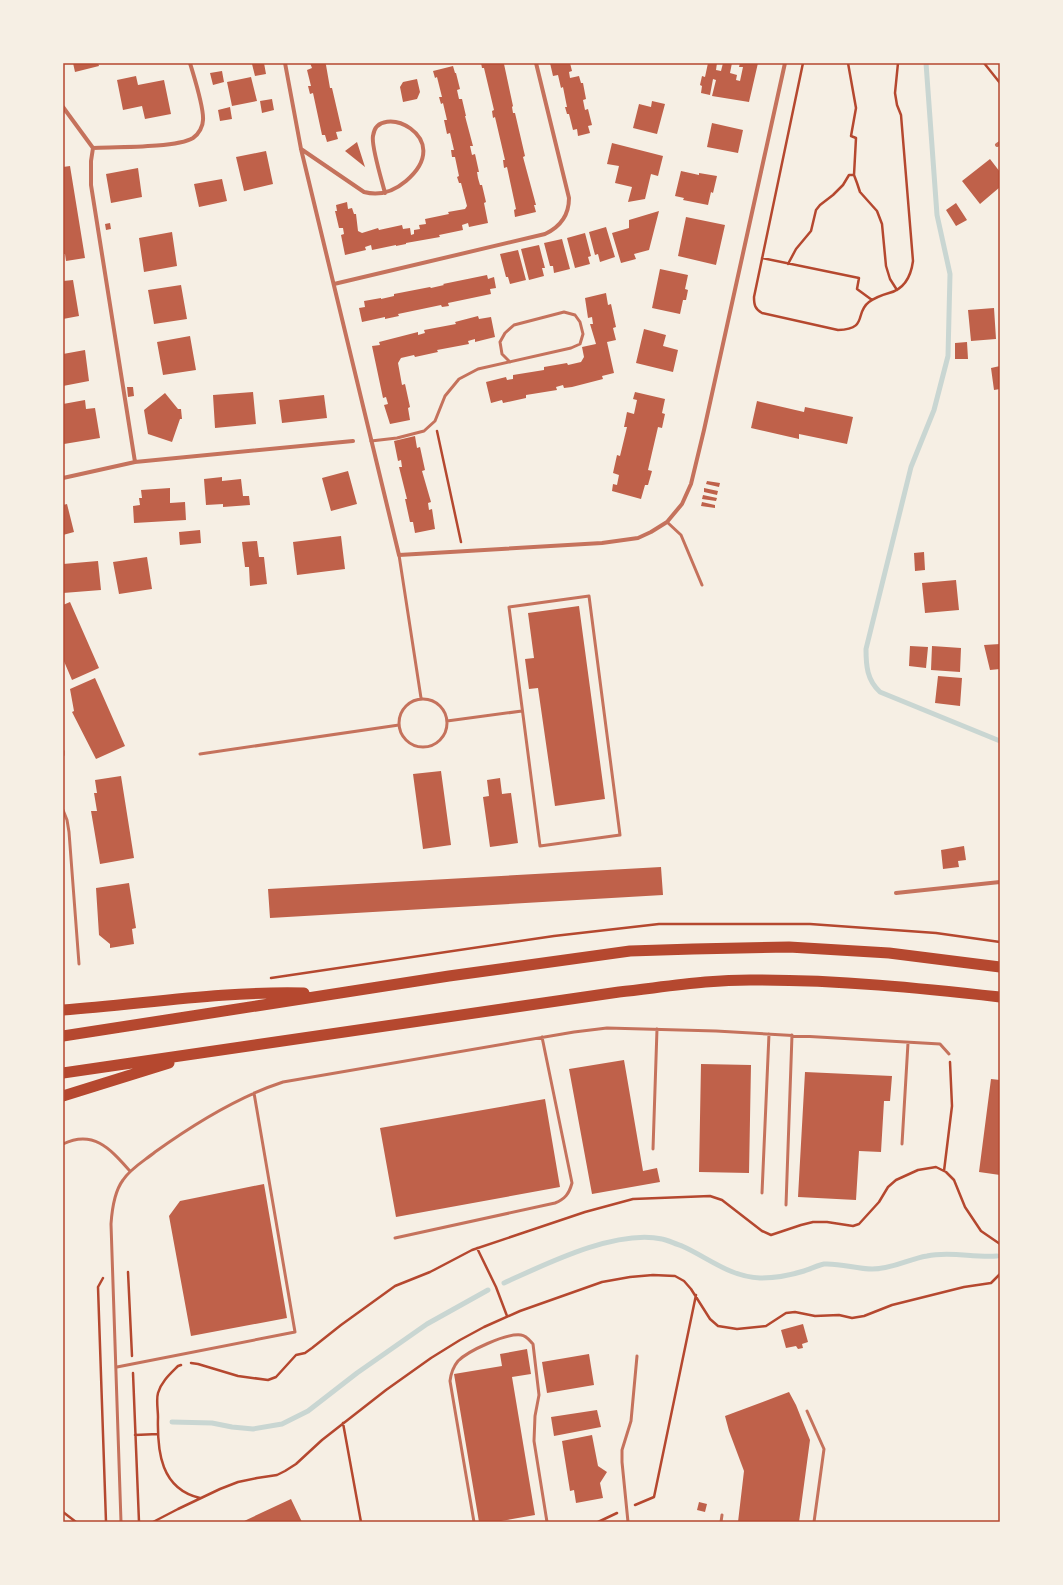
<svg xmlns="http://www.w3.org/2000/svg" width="1063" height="1585" viewBox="0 0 1063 1585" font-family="'Sofia Sans Condensed',sans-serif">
<rect width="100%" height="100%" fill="#f6efe4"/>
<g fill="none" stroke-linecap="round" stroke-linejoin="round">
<path stroke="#c9d6d2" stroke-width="5" d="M926,63l11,152 13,59 -2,82 -14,54 -23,57 -45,182c0,17 1,31 14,43l120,49
M504,1283c42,-19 112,-54 158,-44 6,1 13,5 20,7 25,11 48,31 78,32 14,0 31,-3 44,-7 7,-2 14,-6 20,-7 17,-1 32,5 48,5 22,0 36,-10 55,-13 23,-5 47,2 70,0
M172,1422l40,1 20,4 21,2 29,-5 26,-13 49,-38 70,-49 61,-34"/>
</g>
<path fill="#bf614a" d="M73,63h25l1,3 -24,6z
M259,63h5l2,11 -11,2 -3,-12z
M310,63h15l1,2 4,23h2l10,43 -6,1 2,7 -11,3 -2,-7h-3l-9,-42 -3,1 -2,-8h3l-4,-16 5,-2z
M481,63l23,1 9,42 -1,1 1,6h2l10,43 -2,1 13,48h-2l2,7 -21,5 -1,-7 2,-1 -9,-42 -3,1 -1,-8h2l-10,-43 -2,1 -1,-7 2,-1 -10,-42h-2z
M550,63h20l2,8 -3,1 1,6 9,-2 2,7h2l3,16 -3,1 2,10 3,-1 4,16 -4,1 2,7 -12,3 -1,-7 -4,1 -4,-16h-2l-2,-7h2l-4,-20 -2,1 -3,-13 -5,1z
M708,63h9l-1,7 5,1 2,-8h9l-2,10 7,2 -1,5 4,1 3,-14h-4l1,-4h18l-9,39 -37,-6 4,-16 -3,-1 -3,16 -9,-2 1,-7 -2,-1 2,-9 3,1z
M453,66l2,7h1l4,16 -3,1 2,9h3l4,17h-1l8,30h-3l2,9 3,-1 4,18h-2l1,6 2,7h2l4,17 -2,1 4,20 -19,4 -1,-4 -6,2 1,5 -24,5 1,2 -34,6v1l-10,2v-1l-24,5 -1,-5 -6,2 1,3 -21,5 -4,-20 3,-1 -1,-6h-4l-4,-17h2l-1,-6 11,-3 1,7 4,-1 2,6h2l2,17 4,2 16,-5 1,2 23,-5 1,4 7,-1 1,7 3,-1v-4l6,-1 -1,-4 7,-1 -1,-5 24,-5 -1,-2 17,-3 2,-3 -6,-23h-2l-2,-6 2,-1 -4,-19h-3l-1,-7h3l-4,-17 -3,1 -3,-14h3l-4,-17 -2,1 -2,-7h3l-5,-20 -2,1 -2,-7z
M222,71l2,11 -11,3 -3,-12z
M136,76l2,9 26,-5 7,34 -26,5 -3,-13 -19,4 -6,-30z
M251,77l6,24 -25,5 -5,-24z
M417,79l3,13 -3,7 -14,3 -3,-15 3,-5z
M272,99l2,11 -12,3 -2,-12z
M652,101l13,3 -8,30 -24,-6 6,-24 12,3z
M230,107l2,12 -12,2 -2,-11z
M712,123l31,7 -5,23 -31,-6z
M357,142l8,25 -20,-16z
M612,143l51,13 -5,20 -7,-2 -6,25 -17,3 4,-15 -17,-4 4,-17 -12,-2z
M266,151l7,33 -29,7 -8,-34z
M990,159l10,13v15l-20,17 -18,-23z
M70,166l15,92 -19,3 -1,-7h-2v-87z
M138,168l4,29 -31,6 -5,-29z
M681,171l18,4v-2l18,3 -4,17 -2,-1 -3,13 -25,-5 1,-2 -9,-2z
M222,179l5,22 -28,6 -5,-23z
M956,203l11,17 -11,6 -10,-16z
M659,211l-10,39 -15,4 2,5 -15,4 -9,-30 17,-5v-8z
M686,217l39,8 -9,40 -38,-9z
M110,223l1,6 -5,1 -1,-6z
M606,227l9,30 -15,5 -2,-8 -3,1 -6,-23z
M172,232l5,34 -33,6 -5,-34z
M585,233l6,23 -3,1 2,7 -15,4 -8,-30z
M562,239l8,30 -16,4 -1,-7h-3l-6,-23z
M539,245l6,23h-3l2,8 -15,4 -8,-31z
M518,250l8,30 -16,4 -2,-7h-2l-6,-23z
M660,269l28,6 -3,14 3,1 -2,10h-3l-3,14 -28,-6z
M487,275l1,4 6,-2 2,11 -6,1 1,5 -43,9 1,3 -7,1 -1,-2 -43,9 1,2 -14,3v-2l-23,5 -3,-14 6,-1 -1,-6 17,-3v1l13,-3v-2l36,-7 1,1 13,-3 -1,-1z
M73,280l6,36 -16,3v-38z
M181,285l6,34 -33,5 -6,-34z
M606,293l2,12 3,-1 5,23 -3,1 3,12 -9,2 7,31 -12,3 1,3 -31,8 -8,1 -1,-3 -7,2 1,3 -31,5v3l-23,5 -1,-3 -11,3 -5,-21 20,-5 1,3 6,-1v-4l31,-5v-3l23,-4 1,2 13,-3 3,-5 -2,-10 14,-3 -6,-20h3l-1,-7 -4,1 -3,-20z
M994,308l2,31 -25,2 -3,-31z
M478,316l1,3 12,-2 4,20 -20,5v-3l-7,2 1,3 -32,6 1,2 -23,5 -1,-2 -13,3 -3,5 4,22 3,-1 5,23 -2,1 2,12 -20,4 -6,-19 4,-1 -2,-7 -3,1 -11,-52 8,-1 -1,-3 39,-10v3l7,-2 -1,-3 32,-6 -1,-2z
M644,329l22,6 -3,11 15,4 -5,22 -37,-9z
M190,336l6,34 -33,5 -6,-33z
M967,342l1,17h-13v-16z
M85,350l4,31 -26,5v-32z
M1000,366v23l-6,1 -3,-22z
M127,387h6l1,9 -6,1z
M253,392l3,32 -41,4 -2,-33z
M635,392l30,7 -3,14 3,1 -3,14 -4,-1 -10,43 4,1 -4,14h-3l-4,14 -29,-8 1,-7 4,1 2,-10 -6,-2 4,-18 3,1 7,-29h-3l3,-15 7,2 3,-14 -4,-1z
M165,393l13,16h3l1,10h-2l-8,23 -24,-8 -4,-24z
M324,395l3,23 -45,5 -3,-23z
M85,400l1,9 9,-1 5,30 -36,6 -1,-40z
M757,401l47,11 1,-5 48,10 -6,27 -48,-10v5l-48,-11z
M415,436l2,12 3,-1 5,23 -3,1 9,31 -3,1 1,7 3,-1 3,20 -20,4 -2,-11h-3l-5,-23h2l-8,-32h3l-1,-7 -3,1 -4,-20z
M348,471l9,33 -26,7 -9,-33z
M222,477v4l19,-2 2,17h6l1,9 -27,2v-3l-17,1 -2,-26z
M707,481l13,2 -1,4 -13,-3z
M170,488v15l15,-1 1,18 -52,3 -1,-17 7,-1 -1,-7h3l-1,-8z
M704,488l14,3 -1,4 -13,-3z
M703,495l14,3 -1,3 -14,-2z
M702,502l13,3v3l-14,-2z
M67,504l7,28 -11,3v-30z
M200,530l1,13 -21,2 -1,-13z
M341,536l4,33 -48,6 -4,-33z
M257,541l2,16h5l3,27 -17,2 -1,-19h-4l-3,-25z
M924,552l1,18 -10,1 -1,-18z
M147,557l5,32 -33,5 -6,-32z
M98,561l3,29 -38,3v-29z
M956,580l3,30 -34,3 -3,-30z
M70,602l29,66 -27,12 -9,-21v-54z
M579,606l26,193 -50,7 -17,-118 -9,1 -4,-30 9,-1 -6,-45z
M1000,644v25l-10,1 -6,-25z
M910,646l18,1 -2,21 -17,-2z
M932,646l29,2 -1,24 -29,-2z
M938,676l24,2 -2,28 -25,-3z
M95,678l30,68 -29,13 -24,-47 2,-1 -4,-22z
M441,771l10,74 -28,4 -10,-75z
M121,776l13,82 -34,6 -9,-53h6l-3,-18h3l-2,-13z
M500,778l2,16 9,-1 7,50 -28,4 -7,-50 6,-1 -2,-16z
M964,846l2,14 -8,1 1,6 -16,2 -2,-19z
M661,867l2,28 -393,23 -2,-29z
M129,883l7,45 -4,1 2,15 -24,4v-4l-11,-9 -3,-47z
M624,1060l19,111 14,-3 3,14 -68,12 -23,-125z
M701,1064l50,1 -2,108 -50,-1z
M805,1072l87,4 -2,25h-6l-3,51 -22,-1 -3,49 -58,-3z
M991,1079l9,1v95l-21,-3z
M545,1099l15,88 -164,30 -16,-89z
M264,1184l23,134 -96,18 -22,-120 11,-15z
M803,1324l5,18 -6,2 1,4 -5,1 -2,-3 -10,2 -5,-18z
M527,1349l4,25 -19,3 23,138 -40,7h-16l-25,-148 48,-8 -2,-12z
M589,1354l5,31 -47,8 -5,-31z
M789,1392l7,13 14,35 -11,82h-61l6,-51 -15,-40 -4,-15z
M597,1410l4,17 -47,9 -3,-19z
M592,1435l6,31 9,6 -7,11 3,15 -27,5 -2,-13 -4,1 -8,-50z
M291,1499l11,23h-60z
M699,1502l8,2 -2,8 -8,-2z"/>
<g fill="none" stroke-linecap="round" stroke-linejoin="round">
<path stroke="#b5482f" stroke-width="2.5" d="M803,63l-49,234c0,8 1,12 8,16l76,17c31,-1 16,-17 31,-28 7,-5 13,-7 20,-9 16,-4 22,-17 24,-32l-12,-146 -4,-10 -2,-12 3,-30
M848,63l8,45 -5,28 5,2 -2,37 3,8 3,9 17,19 5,13 4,42 4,13 7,11
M984,63l16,20
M762,258l97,20 -2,11 15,11
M788,264l8,-15 15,-18 5,-21 4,-5 13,-10 10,-10 6,-10h5
M437,431l24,111
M271,978l283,-42 105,-12h151l126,9 64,9
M944,1171l8,-65 -2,-44
M477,1248l19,39 11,29
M128,1272l4,84
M103,1278l-5,9 8,235
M191,1363l7,1 40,12 30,4 8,-3 20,-22 9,-2 7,-5 29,-23 54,-39 35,-14 42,-22 113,-38 48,-13 77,-3 12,4 40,31 9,4 30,-10 12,-3h14l26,4 6,-2 20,-22 9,-15 8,-7 22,-10 18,-3 10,5 8,8 11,27 16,24 19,13
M181,1365l-3,1c-8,8 -17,16 -20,27 -2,7 0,17 0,24 -1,35 3,72 42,81
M133,1373l6,149
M343,1423l18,99
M135,1435l23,-1
M635,1505l19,-8 42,-202
M63,1512l13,10
M153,1522l25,-13 42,-20 18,-7 19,-4 20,-3 8,-4 11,-7 26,-24 64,-50 45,-32 29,-18 24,-13 36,-16 82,-29 28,-5 23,-2 22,1 9,5 7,8 19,30 8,7 19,3 29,-3 20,-13 9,-1 20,4 24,-1 13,3 12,-2 28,-11 72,-18 27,-4 9,-9
M598,1522l19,-9"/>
<path stroke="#c5725c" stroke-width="3" d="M371,441l26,-3 27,-7 11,-10 10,-25 14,-17 19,-10 93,-21 9,-4 3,-10 -3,-12 -5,-7 -11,-3 -50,13 -9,8 -5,9 2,12 8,8
M667,522l14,13 21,50
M399,555l22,143
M589,596l31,239 -80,11 -31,-239z
M399 723a24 24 0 1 1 48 0a24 24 0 1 1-48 0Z
M447,721l75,-10
M63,751v4
M200,754l199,-29
M63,810l4,10 2,12 10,132
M63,1144c31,-15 48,6 67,27
M902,1144l6,-101
M653,1149l4,-120
M762,1193l7,-159
M786,1205l6,-170
M395,1238l160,-35c10,-4 14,-9 17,-20l-30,-146
M117,1367l178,-35 -41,-239
M807,1411l17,38 -10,73
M121,1522l-10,-298c1,-15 3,-32 12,-44 8,-12 21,-19 32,-28 39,-28 82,-55 128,-70l291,-50 33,-4 109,3 224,13 9,10
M474,1522l-24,-141c1,-8 3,-14 8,-20 10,-10 48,-28 63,-26 6,1 8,5 12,9l6,51 -4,21 -1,25 13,81
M628,1522l-6,-60v-12l9,-29 6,-65
M721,1522l1,-7"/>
<path stroke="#c5725c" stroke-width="4" d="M285,63l16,86 98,406 203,-12 36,-5 13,-6 16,-10 15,-18 9,-20 13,-54 81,-367
M63,107l30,41 -2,13v24l44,277
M997,145l3,-2
M93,148c22,-1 84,0 100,-10 6,-4 10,-12 10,-18 1,-13 -9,-43 -13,-57
M301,149l63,43c15,4 29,0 42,-11 52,-44 -29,-81 -33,-45 -2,10 9,45 12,57
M334,284l211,-50c15,-7 24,-19 24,-36l-33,-135
M63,478l72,-16 218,-21
M896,893l104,-11"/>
<path stroke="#b5482f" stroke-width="11" d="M63,1010c81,-6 160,-19 241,-17
M63,1036l386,-60 181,-25 63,-2 96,-2 100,6 111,14
M63,1073l556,-81c46,-5 92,-13 139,-12 81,0 161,8 242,17
M63,1096l106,-33"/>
</g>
<rect width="1063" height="1585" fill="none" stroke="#f6efe4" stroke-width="128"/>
<rect x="64" y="64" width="935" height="1457" fill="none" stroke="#b5482f" stroke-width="1.5"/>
</svg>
